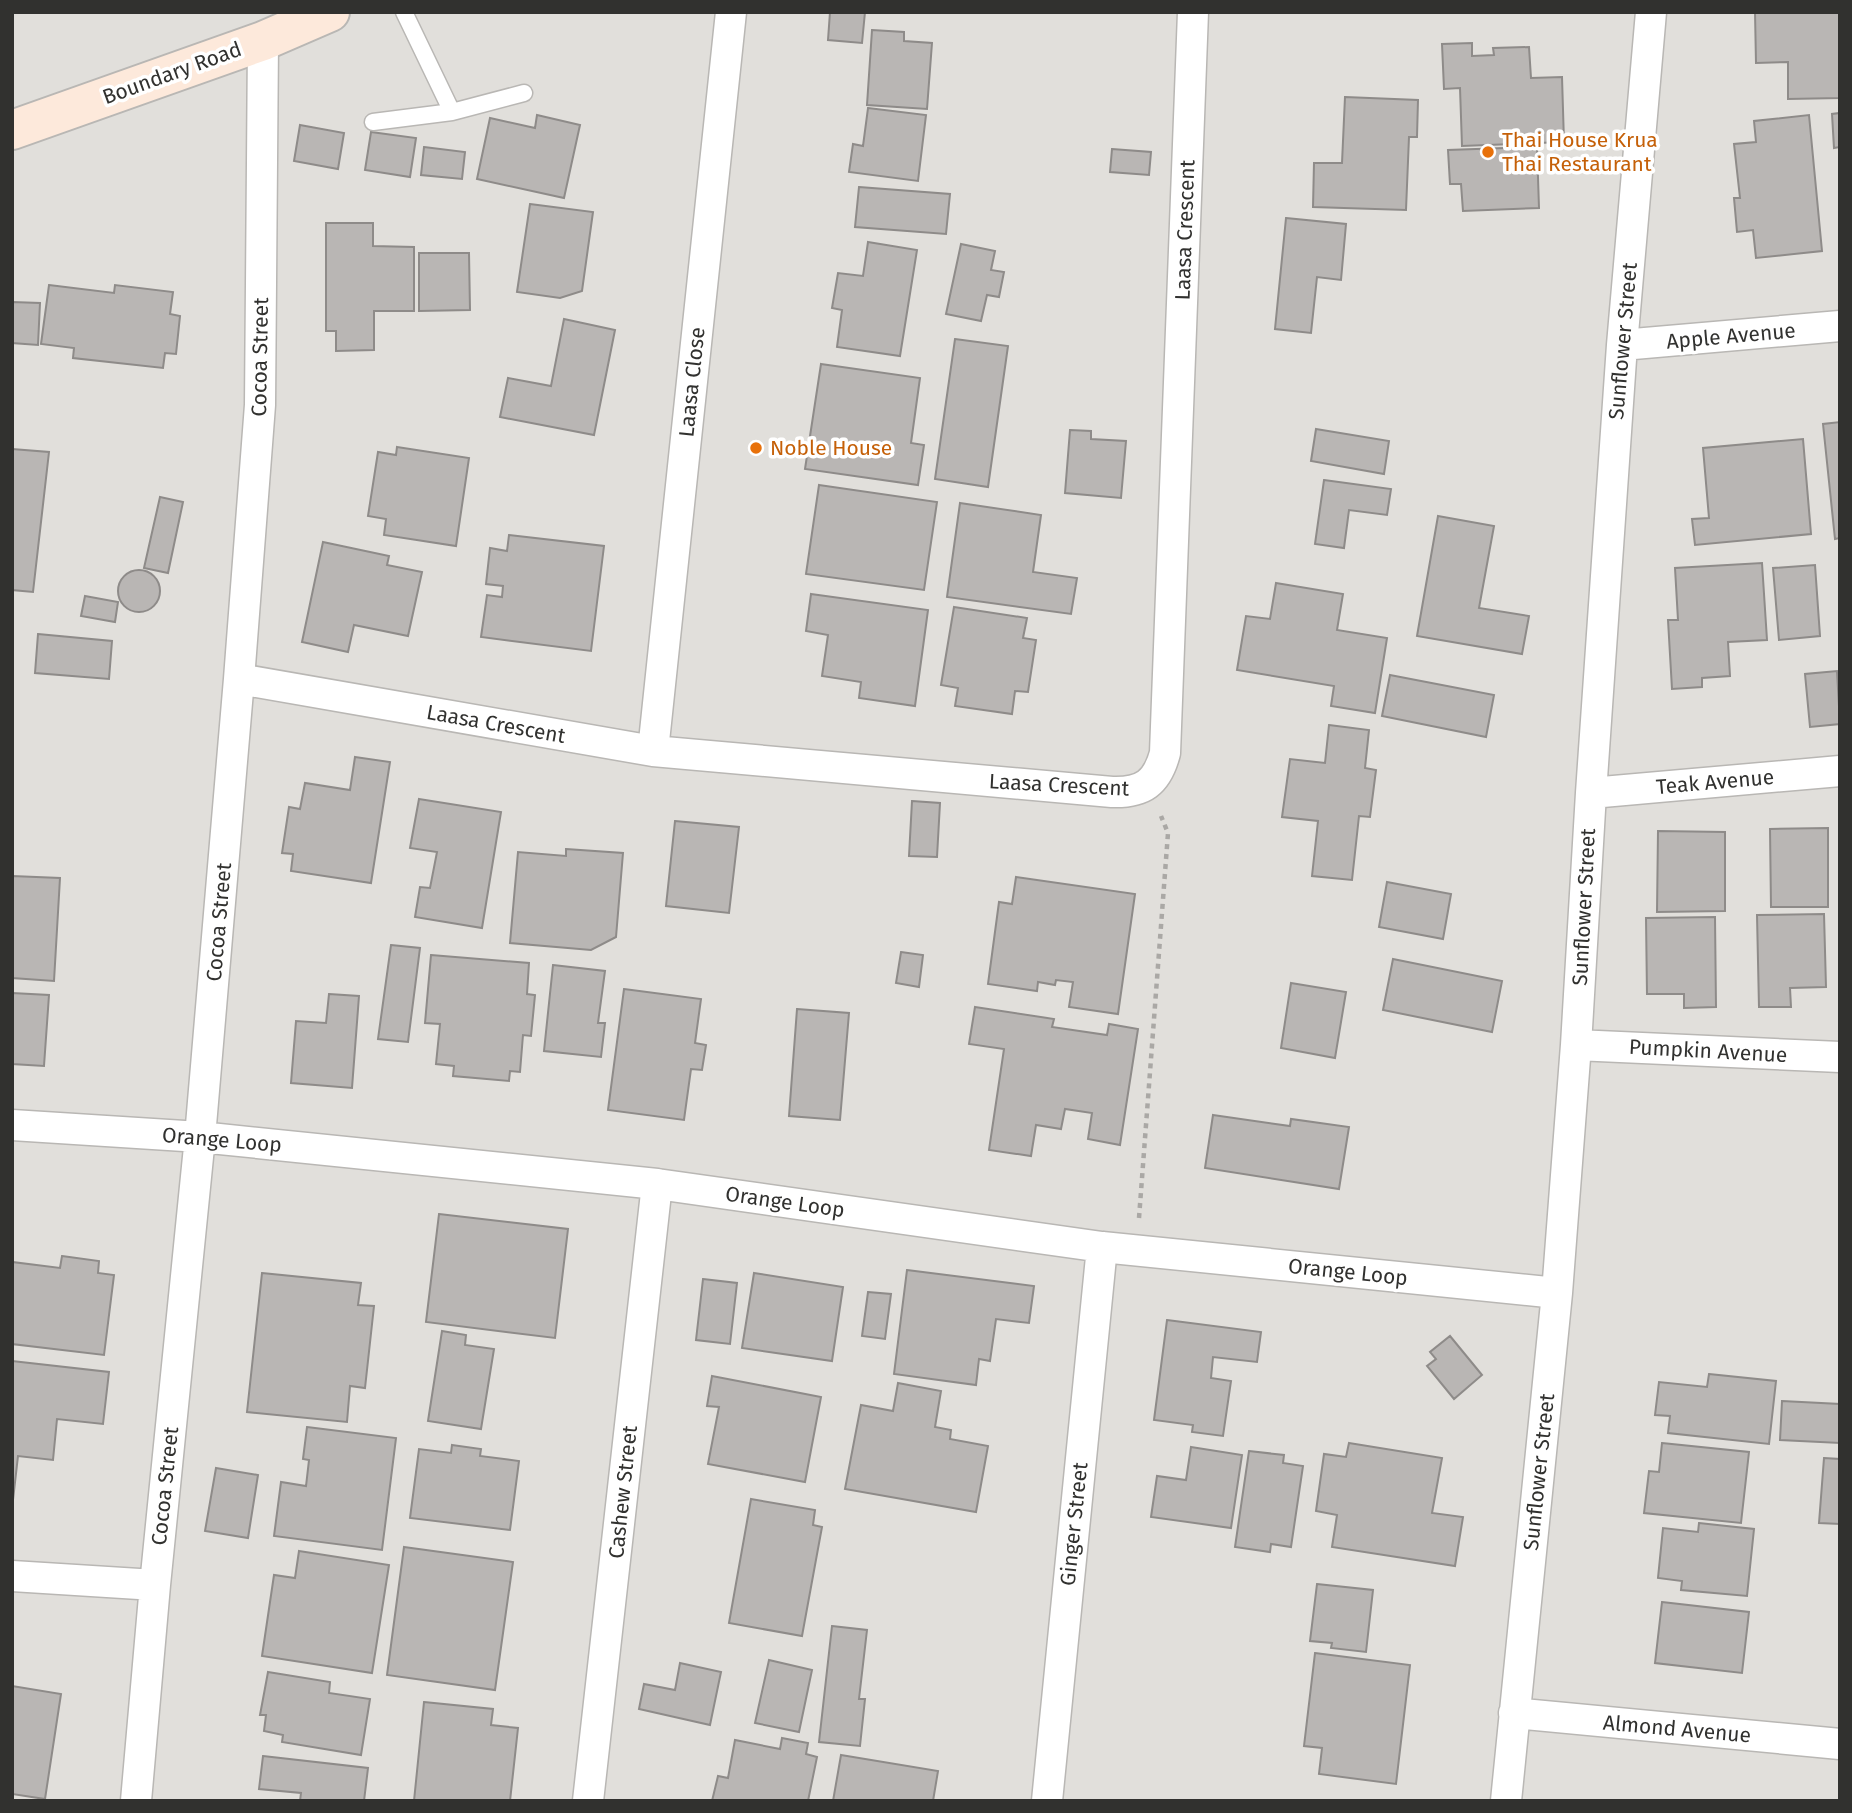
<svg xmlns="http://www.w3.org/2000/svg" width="1852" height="1813" viewBox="0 0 1852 1813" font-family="'Fira Sans',sans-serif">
<rect width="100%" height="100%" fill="#e1dfdb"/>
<path fill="#b9b6b4" stroke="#8e8b89" stroke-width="2" d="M830,12h35l-3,31 -34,-3z
M1755,12h85v86l-52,1v-37l-32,1z
M872,30l32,2v9l28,2 -5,66 -60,-4z
M1472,43v13l22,-1 -1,-7 36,-1 2,31 31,-1 2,65 -102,4 -2,-58 -16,1 -2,-45z
M1345,97l73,3 -1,37h-8l-3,73 -93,-3 1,-44h28z
M868,108l58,7 -8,66 -69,-9 4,-28 10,2z
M1840,113v34l-6,1 -2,-34z
M537,115l43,10 -16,73 -87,-19 13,-61 45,10z
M1809,115l13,136 -66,7 -3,-28 -16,2 -3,-34h6l-6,-54 22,-2 -2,-21z
M300,125l44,8 -6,36 -44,-8z
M371,132l45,6 -6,39 -45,-7z
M424,147l41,5 -3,27 -41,-4z
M1537,147l2,61 -76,3 -2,-27h-11l-2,-34z
M1112,149l39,3 -2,23 -39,-3z
M859,187l91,7 -4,40 -91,-7z
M530,204l63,8 -11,79 -22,7 -43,-6z
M1286,218l60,6 -5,56 -24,-3 -6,56 -36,-4z
M326,223h47v23l41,1v64h-40v39l-38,1v-20h-10z
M868,242l49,8 -17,106 -63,-9 5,-37 -10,-2 6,-35 25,3z
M961,244l34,7 -4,19 13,2 -5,25 -12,-2 -6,26 -35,-7z
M419,253h50l1,57 -51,1z
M49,285l65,8 1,-8 58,7 -3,22 10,2 -4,38 -11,-1 -2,15 -90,-10 1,-10 -33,-4z
M12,302l28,1 -2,42 -26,-2z
M564,319l51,11 -21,105 -94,-18 8,-39 43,8z
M955,339l53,7 -20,141 -53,-8z
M821,364l99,14 -9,65 13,2 -6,40 -113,-16z
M1840,422v116l-5,1 -12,-115z
M1316,429l73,12 -5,33 -73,-13z
M1070,430l21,1v8l35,2 -5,57 -56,-5z
M1803,439l8,95 -116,11 -3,-26 17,-1 -6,-70z
M397,447l72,11 -13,88 -72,-11 2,-16 -18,-3 10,-64 18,3z
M12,449l37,3 -16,140 -21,-2z
M1324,480l67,9 -4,26 -38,-5 -5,38 -29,-4z
M819,485l118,17 -13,88 -118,-16z
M160,497l23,5 -15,71 -24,-5z
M960,503l81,12 -8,57 44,6 -6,36 -124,-17z
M1438,516l56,10 -15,82 50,8 -7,38 -105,-18z
M509,535l95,11 -13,105 -110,-14 6,-42 15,2 1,-11 -17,-2 4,-36 17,3z
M323,542l66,14 -2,9 35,7 -14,64 -54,-11 -6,27 -46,-10z
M1762,563l5,77 -39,2 2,34 -28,2v9l-30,2 -4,-69h10l-3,-52z
M1815,565l5,71 -41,4 -6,-72z
M118 591a21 21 0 1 1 42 0a21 21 0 1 1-42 0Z
M1276,583l67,11 -6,36 50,8 -12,75 -44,-7 3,-20 -97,-16 9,-54 24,3z
M811,594l117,16 -13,96 -56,-8 2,-16 -39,-6 6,-41 -22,-4z
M85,596l33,6 -3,20 -34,-6z
M954,607l73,11 -4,20 13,2 -8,52 -13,-1 -3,23 -57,-8 3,-18 -17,-3z
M38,634l74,7 -3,38 -74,-6z
M1837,671l3,53 -30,3 -5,-53z
M1390,675l104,20 -8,42 -104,-21z
M1329,725l40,5 -4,38 11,2 -6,47 -11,-1 -7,64 -40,-4 6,-55 -36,-4 8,-58 35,4z
M355,757l35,5 -19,121 -80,-12 2,-17 -11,-1 7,-46 11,2 5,-26 45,7z
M419,799l82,13 -19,116 -67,-11 5,-30 10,1 7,-36 -27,-4z
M912,801l28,2 -3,54 -28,-1z
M675,821l64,6 -10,86 -63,-7z
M1828,828v79h-57l-1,-78z
M1658,831l67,1v79l-68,1z
M566,849l57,4 -7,84 -25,13 -81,-7 8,-91 48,4z
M12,876l48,2 -6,103 -42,-3z
M1016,877l119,17 -17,120 -49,-7 4,-25 -17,-2 -1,5 -17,-3 -1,9 -49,-7 11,-82 13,2z
M1387,882l64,12 -8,45 -64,-12z
M1824,914l2,73 -36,1 1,19h-32l-2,-92z
M1715,917l1,90 -32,1v-14h-37l-1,-76z
M391,945l29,3 -12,94 -30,-3z
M901,952l22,3 -4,32 -23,-4z
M431,955l98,8 -2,31 8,1 -4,41 -8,-1 -3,37 -10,-1 -1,10 -56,-5 1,-10 -18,-2 4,-40 -15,-1z
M1393,959l109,22 -10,51 -109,-22z
M553,965l52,6 -7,52h7l-4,34 -57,-6z
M1291,983l55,9 -11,66 -54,-10z
M624,989l77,10 -6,44 11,2 -4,25 -11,-1 -7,51 -76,-10z
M12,993l37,2 -5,71 -32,-2z
M329,994l30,2 -7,92 -61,-5 5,-62 30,2z
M975,1007l79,12 -2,8 55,8 2,-11 29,5 -18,116 -32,-6 4,-26 -27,-4 -4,20 -25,-4 -5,31 -42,-6 15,-101 -35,-5z
M797,1009l52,4 -9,107 -51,-4z
M1213,1115l77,11 1,-7 58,8 -10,62 -134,-21z
M439,1214l129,15 -13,109 -129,-16z
M62,1256l37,5 -1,12 16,2 -10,80 -92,-11v-82l48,6z
M907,1270l127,16 -5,37 -33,-4 -6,42 -11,-2 -3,26 -82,-11z
M262,1273l99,10 -3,22 16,1 -9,82 -15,-2 -3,36 -100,-10z
M754,1273l89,14 -11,74 -90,-13z
M703,1279l34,4 -7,61 -34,-4z
M868,1292l23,2 -6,45 -23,-3z
M1167,1320l94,12 -4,30 -44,-5 -2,21 20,3 -8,55 -31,-4 1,-7 -39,-5z
M442,1331l24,4 -1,10 29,4 -13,80 -53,-8z
M1450,1336l32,39 -28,24 -27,-33 9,-7 -6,-7z
M12,1361l97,11 -6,52 -46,-5 -4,41 -35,-4 -5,44z
M1709,1374l67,7 -7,63 -101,-11 2,-17 -15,-1 4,-33 48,5z
M712,1376l109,21 -16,85 -97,-18 11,-57 -12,-1z
M898,1383l43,8 -6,36 16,3 -1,9 38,7 -12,66 -131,-23 16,-84 32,6z
M1782,1401l58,3v39l-60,-3z
M307,1427l89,11 -14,112 -108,-14 7,-54 25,4 3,-26 -6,-1z
M1349,1443l93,15 -10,55 31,4 -8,49 -123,-19 5,-32 -21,-4 8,-57 22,3z
M1662,1443l87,9 -8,71 -97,-10 5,-42 10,1z
M452,1445l29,4 -1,7 39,5 -9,69 -100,-12 9,-69 32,4z
M1191,1447l51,8 -11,73 -80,-11 6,-41 29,4z
M1249,1451l35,4 -1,8 20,3 -12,81 -20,-3 -1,8 -35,-5z
M1824,1458l16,1v65l-21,-1z
M216,1468l42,7 -10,63 -43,-7z
M751,1499l64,11 -2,15 9,2 -20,109 -73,-13z
M1699,1523l55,6 -7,67 -66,-6 1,-9 -24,-3 5,-50 35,4z
M404,1547l109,15 -18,128 -108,-15z
M299,1551l90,14 -17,108 -110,-17 12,-81 21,3z
M1317,1584l56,6 -7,62 -35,-4 1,-5 -22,-2z
M1662,1602l87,10 -7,61 -87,-10z
M832,1626l35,4 -8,69h6l-5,47 -41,-4z
M1315,1653l95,12 -14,119 -77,-10 3,-26 -18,-2z
M769,1660l43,10 -13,62 -44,-9z
M680,1663l41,9 -11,53 -71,-16 5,-25 31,6z
M268,1672l62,10 -1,11 41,6 -9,56 -79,-13 1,-7 -19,-4 2,-16h-6z
M12,1686l49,8 -16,105 -33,-5z
M424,1702l69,7 -2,16 27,3 -8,73h-96z
M782,1738l26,5 -2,11 11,3 -9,44h-96l6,-25 10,2 7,-38 45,9z
M841,1755l97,16 -5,30h-100z
M263,1756l105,12 -4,33h-64l1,-8 -42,-4z"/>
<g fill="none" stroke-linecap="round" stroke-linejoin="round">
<g stroke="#b9b7b4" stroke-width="19">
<path id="service" d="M452,112l72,-19
M373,122l79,-10 -48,-100"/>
</g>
<g stroke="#b9b7b4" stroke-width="33">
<path id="minor" d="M1622,345l218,-19
M239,679l414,72 459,41c31,1 45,-9 53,-39l28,-741
M653,751l78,-739
M1591,793l249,-22
M1576,1045l264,12
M12,1125l188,12 457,47 445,63 455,46
M12,1576l143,9
M1514,1713l326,31
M136,1801l19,-216 45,-448 39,-458 21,-274 3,-364
M588,1801l69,-617
M1047,1801l55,-554
M1506,1801l51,-508 19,-248 15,-252 31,-448 29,-333"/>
</g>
<g stroke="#b9b7b4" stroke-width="42">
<path id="secondary" d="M12,130l251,-89 67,-29"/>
</g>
<path stroke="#aaa8a5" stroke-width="4.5" stroke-dasharray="5 5" stroke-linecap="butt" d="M1139,1218l29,-385 -7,-17"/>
<use href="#service" stroke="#fff" stroke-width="16"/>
<use href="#minor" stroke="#fff" stroke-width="30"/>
<use href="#secondary" stroke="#fde9db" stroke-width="38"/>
</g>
<g fill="#e8710a" stroke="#fff" stroke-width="2.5">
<circle cx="1488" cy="152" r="7"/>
<circle cx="756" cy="448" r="7"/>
</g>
<g text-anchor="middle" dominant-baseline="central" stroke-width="7" stroke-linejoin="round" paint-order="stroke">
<g font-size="21" fill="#31312f" stroke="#fff">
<text transform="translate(172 73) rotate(-20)">Boundary Road</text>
<text transform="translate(1185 230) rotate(-88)">Laasa Crescent</text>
<text transform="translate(1731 336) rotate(-5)">Apple Avenue</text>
<text transform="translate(1623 341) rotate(-85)">Sunflower Street</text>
<text transform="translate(260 357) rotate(-89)">Cocoa Street</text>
<text transform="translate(692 382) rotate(-84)">Laasa Close</text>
<text transform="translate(496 724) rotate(10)">Laasa Crescent</text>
<text transform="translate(1715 782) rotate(-5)">Teak Avenue</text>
<text transform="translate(1059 785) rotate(3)">Laasa Crescent</text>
<text transform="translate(1584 907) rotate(-87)">Sunflower Street</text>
<text transform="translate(219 922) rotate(-85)">Cocoa Street</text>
<text transform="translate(1708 1051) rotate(3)">Pumpkin Avenue</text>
<text transform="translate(222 1140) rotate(5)">Orange Loop</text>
<text transform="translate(785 1202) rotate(8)">Orange Loop</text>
<text transform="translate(1348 1272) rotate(6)">Orange Loop</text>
<text transform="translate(1539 1472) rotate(-84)">Sunflower Street</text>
<text transform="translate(165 1486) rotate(-84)">Cocoa Street</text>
<text transform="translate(623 1492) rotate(-84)">Cashew Street</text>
<text transform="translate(1074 1524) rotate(-84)">Ginger Street</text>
<text transform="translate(1677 1729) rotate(5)">Almond Avenue</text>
</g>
<g font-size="21" fill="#c56008" stroke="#fff" text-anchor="start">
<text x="1502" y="140">Thai House Krua<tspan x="1502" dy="24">Thai Restaurant</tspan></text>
<text x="770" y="448">Noble House</text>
</g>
</g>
<rect width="1852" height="1813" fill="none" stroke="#31312f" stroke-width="28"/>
</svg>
